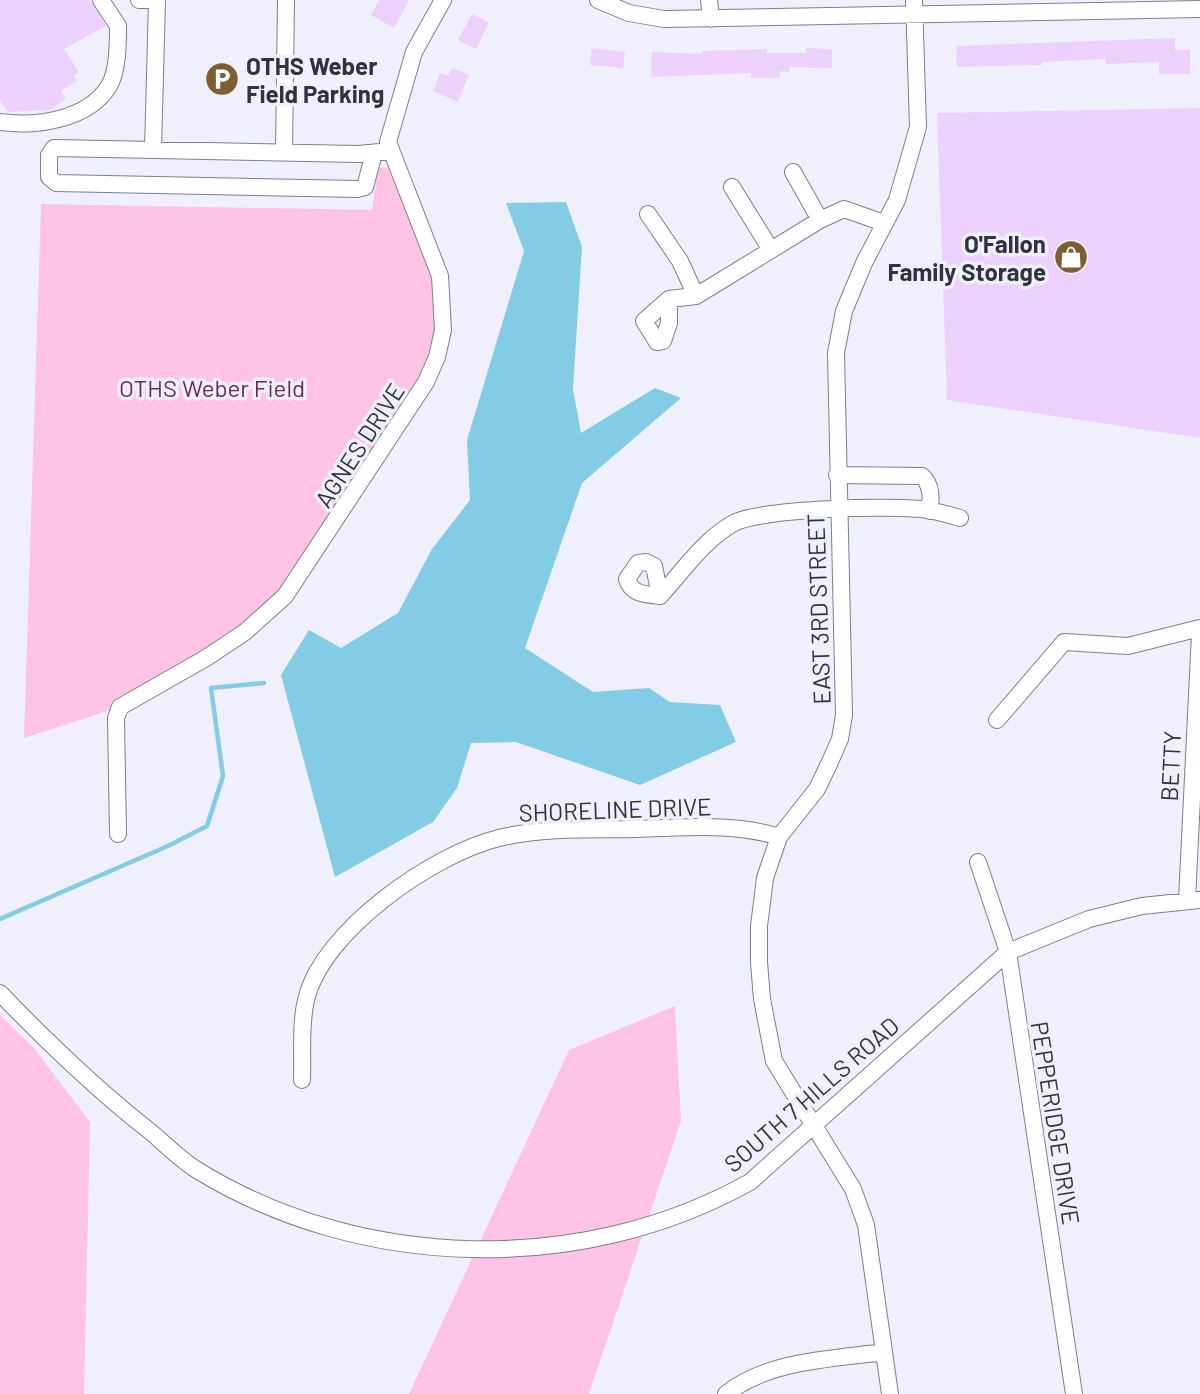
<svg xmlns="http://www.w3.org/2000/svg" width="1200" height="1394" viewBox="0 0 1200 1394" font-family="Barlow,sans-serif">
<rect width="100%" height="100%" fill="#eff0fc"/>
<path fill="#fec3e5" d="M396,167l35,83 6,107 -152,239 -165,111 -96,31 17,-534 331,6 6,-42z
M675,1006l6,115 -92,273h-180l160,-344z
M0,1015l34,33 56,74 -6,272h-84z"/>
<path fill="#82cce5" d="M566,202l16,45 -9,142 8,44 74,-45 26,10 -99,85 -57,165 68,44 56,-4 21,14 50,3 16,37 -96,43 -124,-43 -45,1 -14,45 -24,34 -98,55 -54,-202 28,-45 32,18 57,-35 34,-64 38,-49 -3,-60 57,-189 -18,-48z"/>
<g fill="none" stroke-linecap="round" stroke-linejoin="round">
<path stroke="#82cce5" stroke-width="4.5" d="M0,919l168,-73 39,-20 16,-50 -12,-88 53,-5"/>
</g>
<path fill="#ecd1fd" d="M0,0h91l15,26 -42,23 15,23 -6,4 4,5 -16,10 5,8 -16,11 -42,2 -8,-11z
M379,0h30l-15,28 -23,-13z
M472,14l17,9 -13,26 -18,-9z
M1175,38v12h15v24h-31v-12l-53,2 -1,-5 -63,3v3l-85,2 -1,-21z
M592,48l33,4 -2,16 -33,-3z
M806,48l26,1v19l-43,-1v5l-9,-1v7h-29v-5l-100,4 1,-25 50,2v-3l65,-2v4h39z
M452,68l17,7 -11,27 -25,-11 7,-18 8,3z
M1200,108v330l-253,-38 -10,-287z"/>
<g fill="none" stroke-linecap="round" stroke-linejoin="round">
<g stroke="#7b7d97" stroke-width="18">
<path id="minor" d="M139,0h18
M598,0l31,13 35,6 536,-10
M709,0l2,19
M0,122c36,5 88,-2 109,-36 9,-15 9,-43 9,-60l-17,-26
M153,150l4,-150
M284,153l2,-153
M374,153l-9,34 -8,2 -301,-6 -7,-6v-22l5,-7 304,6 33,-3
M793,172l27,48
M732,187l39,63
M648,214l32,47 16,35
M669,299l27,-3 124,-76 24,-11 40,14
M669,299v24l-6,18 -6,1 -13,-21z
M837,475l85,1c10,9 9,22 8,35
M646,562l8,4 6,30c-15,-2 -28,-1 -33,-17l11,-16z
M660,596c22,-24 43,-55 72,-72 26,-16 163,-19 197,-14 10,2 21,5 31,8
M997,720l67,-78 64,4 72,-18
M118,834l-2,-116 4,-11 86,-49 39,-26 40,-36 141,-214 11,-25 6,-27 -3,-54 -52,-134 26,-90 29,-52
M978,862l30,90 66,442
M1187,900l13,-266
M0,993c48,50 97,97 152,140 14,12 29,27 45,37 164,101 385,106 553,12l258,-230 81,-33 53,-13 58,-6
M302,1080c1,-26 -2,-55 4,-80 16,-69 127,-146 193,-162 44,-11 92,-8 137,-9 48,-1 97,-7 143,8
M726,1394c42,-34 107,-35 158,-42
M890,1394l-24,-169 -13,-36 -79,-128 -12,-62 -3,-37v-36l6,-48 14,-41 38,-48 12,-25 11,-25 4,-24 -8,-362 8,-42 20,-48 33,-63 21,-73 -4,-127"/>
</g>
<use href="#minor" stroke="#fff" stroke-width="16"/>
</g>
<defs>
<g id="parking-disc" transform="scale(1.75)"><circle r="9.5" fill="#7d5e33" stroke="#eff0fc"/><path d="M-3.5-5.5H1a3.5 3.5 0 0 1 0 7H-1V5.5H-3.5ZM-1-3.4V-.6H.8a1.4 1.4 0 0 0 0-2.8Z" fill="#fff"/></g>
<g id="shop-disc" transform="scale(1.75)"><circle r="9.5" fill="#7d5e33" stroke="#eff0fc"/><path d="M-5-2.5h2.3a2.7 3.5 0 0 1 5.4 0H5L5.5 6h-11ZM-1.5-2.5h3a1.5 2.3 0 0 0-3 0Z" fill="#fff"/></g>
</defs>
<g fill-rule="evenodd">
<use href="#parking-disc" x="222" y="79"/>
<use href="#shop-disc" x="1071" y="257"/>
</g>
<g text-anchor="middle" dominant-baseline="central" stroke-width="7" stroke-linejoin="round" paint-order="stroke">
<g font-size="24" font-weight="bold" fill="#31323d" stroke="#eff0fc" text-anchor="start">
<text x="246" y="65">OTHS Weber<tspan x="246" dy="28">Field Parking</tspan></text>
<text x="1046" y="243" text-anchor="end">O'Fallon<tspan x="1046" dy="28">Family Storage</tspan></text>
</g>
<g font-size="24" fill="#6e2a57" stroke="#eff0fc">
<text x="212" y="387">OTHS Weber Field</text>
</g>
<g font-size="24" fill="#31323d" stroke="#eff0fc">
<text transform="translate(359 445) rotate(-57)">AGNES DRIVE</text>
<text transform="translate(818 609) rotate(-92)">EAST 3RD STREET</text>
<text transform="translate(1170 766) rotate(-87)">BETTY</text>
<text transform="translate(615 809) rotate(-2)">SHORELINE DRIVE</text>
<text transform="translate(811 1094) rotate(-41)">SOUTH 7 HILLS ROAD</text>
<text transform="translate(1056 1123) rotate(81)">PEPPERIDGE DRIVE</text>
</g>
</g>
</svg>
